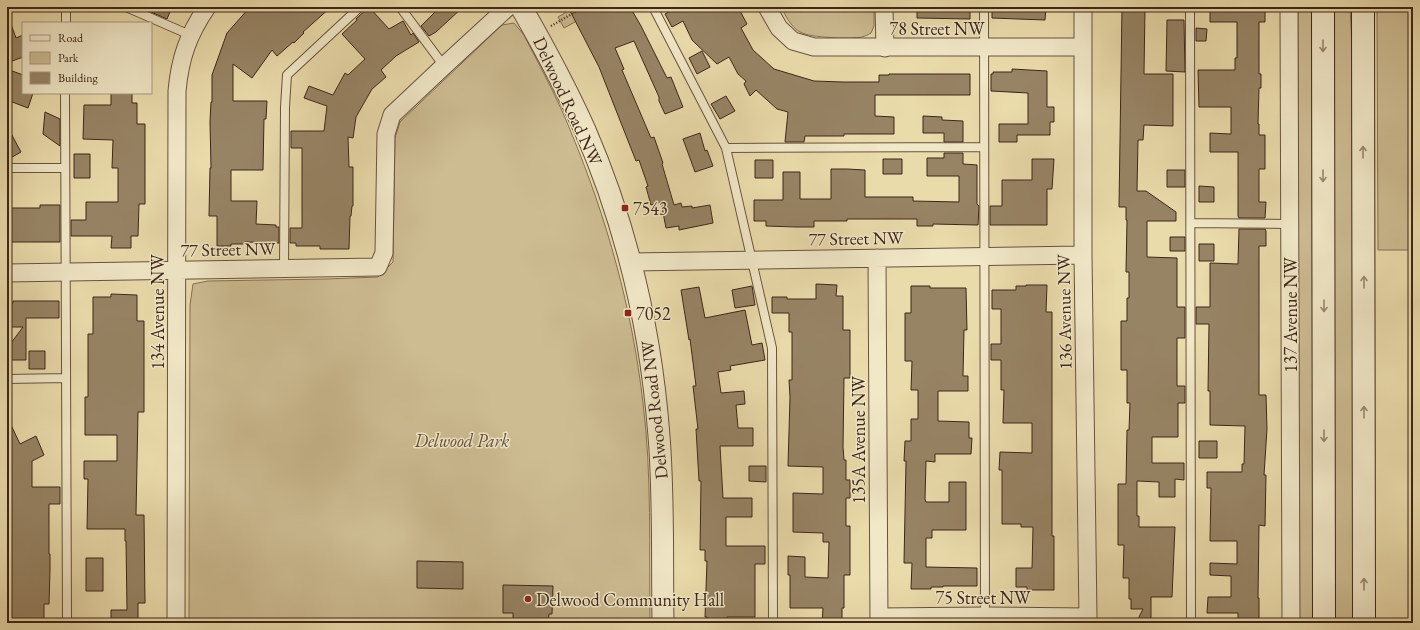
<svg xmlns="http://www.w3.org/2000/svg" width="1420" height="630" viewBox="0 0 1420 630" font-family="'EB Garamond',serif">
<rect width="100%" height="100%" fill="#eadbab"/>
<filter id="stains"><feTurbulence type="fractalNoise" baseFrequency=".005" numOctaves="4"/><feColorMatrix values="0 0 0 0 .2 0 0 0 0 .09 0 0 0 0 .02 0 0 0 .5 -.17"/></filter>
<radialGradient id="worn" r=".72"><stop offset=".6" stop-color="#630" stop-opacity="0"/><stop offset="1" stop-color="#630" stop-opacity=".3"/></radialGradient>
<path fill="#cdbc92" stroke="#857156" d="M575,7h27l-38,21 -6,-11z
M781,7h93v19l-3,7c-3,2 -6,3 -9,4 -12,2 -52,1 -62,-5 -10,-6 -14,-16 -19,-25z
M1298,7h16l1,616h-16z
M1333,7h17l4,74 1,542h-21z
M1377,7h36v243h-35z
M514,23l10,12c16,32 34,64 47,97 36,87 61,176 72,271 9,72 6,147 7,220h-461l1,-318 3,-21 15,-3 118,-2 52,-2 15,-15 2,-124 5,-16 102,-97z"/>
<path fill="#978465" stroke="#3d261a" d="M153,7h19l-5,12 -16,-7z
M250,7h81l-28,25 1,1 -10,10 -1,-1 -16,14 -5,-6 -20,28 -19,-14v37h34l-1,18h-2l-1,51h-32v31h26l-1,23 20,1v2h3v16l-34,-1v2h-14v2h-14v-30h-8l1,-48h1l-1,-46 1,-20h1v-27l15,-42z
M369,7l20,22 14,-8 8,14 2,-2 6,9 -23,14 -15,14 5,7 -14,12 -16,28 -3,21 -5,-1 1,30h4v39h-1l-1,10h-1l-1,33h-29v-3h-24v-3h-6v-15h12v-80h-11v-17h33l3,-25 -23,-8 5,-12 24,9 12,-22 3,2 17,-16 -23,-25 15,-14 -1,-1z
M440,7h23l-27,25 -7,4 -8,-10z
M568,7h62l11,19 26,52 4,-1 12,30 -18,7 -6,-13v-4l-25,-56 -19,7 9,21 -2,1 29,68 3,-1 9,26 -1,1 12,41 7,-2 1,4 10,-1v2l18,-3 3,18 -34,7v-4l-13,2 -5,-26 -10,3 -5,-18 2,-1 -9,-26 -3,1 -37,-94z
M678,7h60l9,17 -6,4 12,22 21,19 40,12 29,1h36v-7h10v-1h81v21h-95v21l19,1v17h-50v2h-39l-1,6h-19l3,-30 -11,-3 -21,-19 -6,6 -6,-12 2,-3 -8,-7 -9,-17 -12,7 -25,-24 -9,-19 -11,6 -7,-13z
M917,7h53v12l-53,-1z
M992,7h54l-1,13 -53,-2z
M1122,7h23l-1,67h29v52l-29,-1 -1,15h-5l-1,51h9l30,21v9h-29v36l30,1v49h8v31h-8v48h8v17h-7v34h-26v26h32v17l-9,-1v18h-16v-15l-22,-1v35h2v11h36l-3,70h-21v26h-15l7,-14h-12v-10h-2v-21h-6l1,-33h-6v-61h8l1,-54h2l1,-27h-3v-33h-6v-49h6v-23h2v-26h-3l1,-52h-1v-13h-7z
M1210,7h54l-1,2h2v13h-6v52h2v14h-2l-1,36h1v11h6v34h-6v33h7l-1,16h-26l-1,-2v-64h-28v-19l21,1v-27h-32l-1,-37h37v-12h2v-36h-27z
M7,16h1l8,22 7,-3v22l-16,6z
M1167,20h17l1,52 -19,-1z
M1196,28l11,1 -1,12h-10z
M702,51l8,16 -13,7 -8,-16z
M7,69l16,6v18h10l-5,15 -21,-8z
M1012,69l35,2v36h7v15h-4v13h-33v7h-18v-18h29v-31l-37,-2v-17h2v-2h19z
M111,93h21v10h5v21h8v80h-6l-1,32h-7v12h-20l1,-12h-41v-16h15v-18h32v-34h-6l1,-28 -30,-1 1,-34h27z
M726,96l9,15 -15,8 -9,-15z
M45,112l15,7v27l-17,-12z
M923,116l19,1v3l21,1v21h-19v-9h-21z
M7,126l14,26 -14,8z
M700,133l5,18 2,-1 6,16 -18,6 -12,-33z
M944,153h19v11l14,1v39l2,2 -1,19 -45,-1v2h-16v-7h-70v2h-33v6h-18l-30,-1v-5h-12v-21h29v-28h17v27h31v-30h16l18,1v27h48v4l46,1v-26h-32v-18h17z
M74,154h16v24h-16z
M883,159h19v15h-19z
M1032,159h22l-2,30h-5v36h-57v-19h12v-26h30z
M755,160h18v18h-18z
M1167,170h18v17h-18z
M1199,186l15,1v15h-15z
M40,205h20v37h-53v-34h33z
M1239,229h26l1,2v15h-7v149h7l1,34 -3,46h2l-1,51 -6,-1 -1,73h1v25h-21v-10h-31l1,-16h23v-21l-21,-1v-12l27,1v-23h-27l1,-53h-4v-16h35v-8h2l1,-38 -35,-1v-34h-2l1,-67h-13v-17h14v-44l28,1z
M1170,237h15v14h-15z
M1199,244h15v17h-15z
M816,284l21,1 -1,11h7v34h7v48h-6l-1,69 1,13h2v20h4v18h-4v28h4v49h-6v33h-2v15h-20l1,-15h-33v-33h-2v-19l17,1v20l23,1 1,-36h-6v-9l-30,-1v-39l30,1v-27l-35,-1 2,-69 -1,-17h3v-48h-3v-19h-17v-16h15v2h29z
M1026,285h21l-1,27h6v224h2v54h-27v-3h-11v-19h16l1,-41h-12v-3h-19v-54h-3l1,-18 32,1v-30h-29l1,-33h-3v-30h-10v-16h10v-35h-9v-19h24v-4h10z
M752,286l3,19 -20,3 -3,-18z
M911,286h19v2h36l1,42h-3l-1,46h5v15h-30v30l31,1v16h3l-1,16h-36v8l-9,-1 -1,38 1,3h23v-20h17v48h-34v8h-6v29l51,1v18h-34v1h-12v2h-20l1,-26h-8l2,-102h-2l1,-20h6v-22h7v-29h-7l1,-29h-7v-48h6z
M699,287l6,31 40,-8 7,35 10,-2 3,17 -35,6 1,4 -13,2 3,21 23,-2 1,13 -9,1 2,23h15v18h-33l3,52h29v19h-26v29h39v18h-10v53h-28v6h-20v-6h-2l2,-56h-2v-11h-5l1,-69h-2l-3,-52h2l-5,-43h3l-6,-47 -1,1 -8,-50z
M111,294l26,1v26h7v91h-6l-2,103h8l1,88h-7v20h-27v-13h16l-1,-69h-1v-12h-38l1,-50h-4v-18h33v-26h-32v-38h3v-63h5v-37h18z
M13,301h46v17h-33v42h-19l1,-13 15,-20h-16v-24h6z
M29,351h16v18h-16z
M11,425l9,19 16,-8 8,19 -12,6v26h28v17h-11v50h1v16l-1,34h-5v19h-37v-116h4v-50l-4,2v-21l4,-2z
M1199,441h18v17h-18z
M749,466h17v16l-17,-1z
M86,558h17v33h-17z
M417,561l46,1v27l-46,-1z
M503,585l50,1 -1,28h-3l-1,9h-35v-10h-10z"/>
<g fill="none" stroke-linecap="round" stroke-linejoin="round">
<g stroke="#68533e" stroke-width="10">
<path id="service" d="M126,7l64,28
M400,7l44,59
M653,7l73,141 46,200 1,275
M984,7l1,611
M1190,7l1,616
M66,23v-16
M65,93l2,530
M726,148l258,-1
M7,168h58
M1191,223l99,1
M284,269l1,-162 2,-32 73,-68
M7,379l59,-1"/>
</g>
<g stroke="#68533e" stroke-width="19">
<path id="minor" d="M767,7l12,21 14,13 21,6h269
M884,7l1,41
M1289,7l2,616
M877,258l2,365
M631,262l452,-7
M7,273l371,-6 6,-14 2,-119 6,-19 52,-49 64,-59
M879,617l106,-1 103,1 -5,-362v-248
M176,623l1,-532c3,-33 11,-56 30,-84"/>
</g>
<g stroke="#68533e" stroke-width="23">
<path id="tertiary" d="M521,7c23,40 45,81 64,123 42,97 66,201 74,306 5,62 3,125 4,187"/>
</g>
<g stroke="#3d261a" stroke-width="24">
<path id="secondary" d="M1323,7l1,616
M1363,7l1,616"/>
</g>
<path stroke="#3d261a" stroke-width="2.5" stroke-dasharray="1 2" stroke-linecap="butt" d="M551,26l33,-19"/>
<use href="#service" stroke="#f1e8c8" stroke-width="8"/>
<use href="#minor" stroke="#f1e8c8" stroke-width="17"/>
<use href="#tertiary" stroke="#f1e8c8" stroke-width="21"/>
<use href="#secondary" stroke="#f1e8c8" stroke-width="22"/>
</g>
<defs><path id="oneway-shaft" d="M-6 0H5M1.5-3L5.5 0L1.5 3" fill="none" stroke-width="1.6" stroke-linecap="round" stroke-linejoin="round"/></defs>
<g stroke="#978771">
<use href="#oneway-shaft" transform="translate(1323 46) rotate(90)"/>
<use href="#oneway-shaft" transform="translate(1363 152) rotate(-90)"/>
<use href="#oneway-shaft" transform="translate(1323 176) rotate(90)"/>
<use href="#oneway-shaft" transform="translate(1364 282) rotate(-90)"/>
<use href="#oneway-shaft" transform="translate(1324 306) rotate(90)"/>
<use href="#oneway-shaft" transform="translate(1364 412) rotate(-90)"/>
<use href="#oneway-shaft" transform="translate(1324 436) rotate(90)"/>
<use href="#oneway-shaft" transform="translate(1364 584) rotate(-90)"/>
</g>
<g fill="#8f2418" stroke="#f1e8c8" stroke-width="1.5">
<rect x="621" y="204" width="8" height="8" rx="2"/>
<rect x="624" y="309" width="8" height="8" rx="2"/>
<circle cx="528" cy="599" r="4"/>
</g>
<g text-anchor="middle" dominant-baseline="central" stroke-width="3" stroke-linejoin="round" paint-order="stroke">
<g font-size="18" fill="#3d261a" stroke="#f1e8c8">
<text x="937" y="28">78 Street NW</text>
<text transform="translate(568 101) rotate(65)">Delwood Road NW</text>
<text transform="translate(856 238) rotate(-1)">77 Street NW</text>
<text transform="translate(228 249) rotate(-1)">77 Street NW</text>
<text transform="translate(157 312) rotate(-90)">134 Avenue NW</text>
<text transform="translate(1064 312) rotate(-91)">136 Avenue NW</text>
<text transform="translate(1290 315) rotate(-90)">137 Avenue NW</text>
<text transform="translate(654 410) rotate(-96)">Delwood Road NW</text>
<text transform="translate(858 440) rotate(-90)">135A Avenue NW</text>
<text x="983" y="597">75 Street NW</text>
</g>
<g font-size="18" fill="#3d261a" stroke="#f1e8c8" text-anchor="start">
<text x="633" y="208">7543</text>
<text x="636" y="313">7052</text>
<text x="536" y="599">Delwood Community Hall</text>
</g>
<g font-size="18" font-style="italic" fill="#614c38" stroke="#f1e8c8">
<text x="462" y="440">Delwood Park</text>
</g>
</g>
<rect width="1420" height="630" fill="none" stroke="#eadbab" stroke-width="24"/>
<rect x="8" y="8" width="1404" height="614" fill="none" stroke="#3d261a" stroke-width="2"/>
<rect x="12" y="12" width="1396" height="606" fill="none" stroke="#3d261a"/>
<rect x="22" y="22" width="130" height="72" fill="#f1e8c8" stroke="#a99a82"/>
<rect x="30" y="35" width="20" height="6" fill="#f1e8c8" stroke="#a99a82"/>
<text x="58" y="42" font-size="12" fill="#3d261a">Road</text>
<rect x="30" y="52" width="20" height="12" fill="#cdbc92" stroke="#a99a82"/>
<text x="58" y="62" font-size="12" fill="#3d261a">Park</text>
<rect x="30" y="72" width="20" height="12" fill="#978465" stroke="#a99a82"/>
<text x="58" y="82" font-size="12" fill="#3d261a">Building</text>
<rect width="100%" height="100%" filter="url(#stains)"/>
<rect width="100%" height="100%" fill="url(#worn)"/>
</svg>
